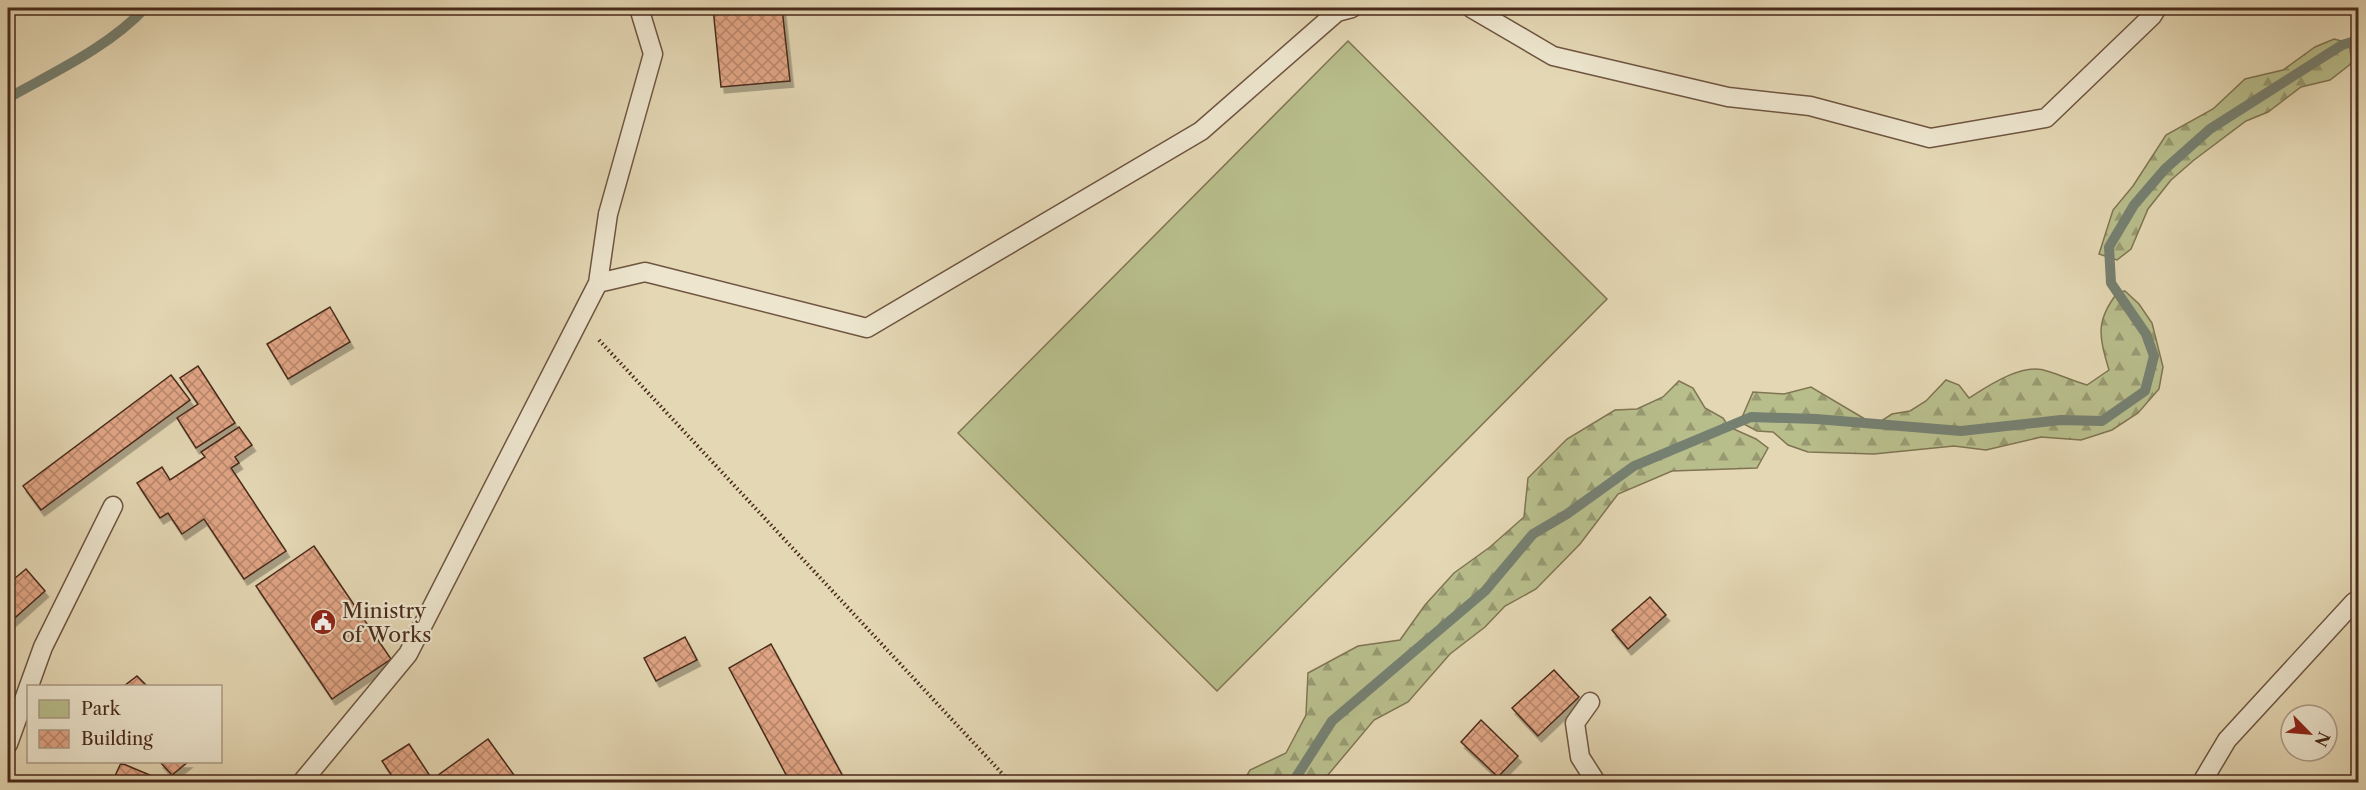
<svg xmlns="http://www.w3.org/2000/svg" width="2366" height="790" viewBox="0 0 2366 790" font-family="'Libre Caslon Text',serif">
<defs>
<pattern id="forest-firs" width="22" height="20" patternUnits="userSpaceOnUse" patternTransform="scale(1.5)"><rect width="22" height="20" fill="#b7bd8b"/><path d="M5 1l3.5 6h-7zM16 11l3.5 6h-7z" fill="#979a71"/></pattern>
<pattern id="building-cross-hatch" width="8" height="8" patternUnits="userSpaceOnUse" patternTransform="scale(1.5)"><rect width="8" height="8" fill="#e1a585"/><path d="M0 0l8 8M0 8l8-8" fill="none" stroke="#b8876c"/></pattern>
<filter id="shadow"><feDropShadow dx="3.5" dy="6" stdDeviation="0" flood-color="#0004"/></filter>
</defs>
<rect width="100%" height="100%" fill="#e4d7b4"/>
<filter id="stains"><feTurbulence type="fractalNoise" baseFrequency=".00333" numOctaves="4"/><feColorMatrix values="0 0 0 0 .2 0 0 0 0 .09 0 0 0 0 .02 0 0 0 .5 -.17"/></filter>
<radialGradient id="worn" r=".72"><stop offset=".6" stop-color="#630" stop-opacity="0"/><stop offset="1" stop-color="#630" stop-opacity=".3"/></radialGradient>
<path fill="#b7bd8b" stroke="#807452" stroke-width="1.5" d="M1348,41l259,258 -390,392 -259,-258z"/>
<path fill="url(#forest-firs)" stroke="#807452" stroke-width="1.5" d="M2334,39l15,4 3,20 -22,17 -29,7 -33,25 -22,9 -52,39 -23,20 -23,29 -17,40 -14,11 -18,-6 14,-44 20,-24 33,-51 47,-26 32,-30 38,-9 32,-23z
M2125,291l14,13 13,19 11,44 -4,22 -21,24 -26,17 -31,10 -40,-3 -55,13 -32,-4 -80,8 -66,-2 -20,-7 -15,-13 -16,-1 -17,-9 13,-30 31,2 27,-7 64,38 17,-11 18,-3 16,-10 20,-21 13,5 10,13c19,-12 54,-36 78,-27 14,4 26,10 40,14l22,-15c-10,-34 -14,-49 9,-78z
M1679,381l14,7 12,20 18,10 6,9 27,12 12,9 -11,20 -85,3 -54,23 -38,50 -44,45 -31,17 -20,21 -35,27 -42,48 -34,18 -52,62h-79l7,-12 36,-17 20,-38 2,-42 50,-27 42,-6 25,-35 29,-32 36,-26 34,-30 4,-39 39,-39 48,-29 22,-1 26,-12z"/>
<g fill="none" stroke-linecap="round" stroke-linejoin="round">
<path stroke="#768071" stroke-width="10" d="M8,98c46,-26 101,-51 137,-90
M1293,782l39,-61 153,-130 48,-57 34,-20 67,-48 117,-49 65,2 145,12 100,-11 41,1 43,-30 9,-35 -8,-22 -35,-51 -2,-36 25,-42 31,-36 45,-40 132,-84 16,-5"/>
</g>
<path fill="url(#building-cross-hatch)" stroke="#482a1a" stroke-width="1.5" filter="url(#shadow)" d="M713,8h69l8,73 -69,6z
M330,307l20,35 -62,37 -21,-35z
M198,366l37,57 -39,25 -19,-30 21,-14 -18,-26z
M171,375l19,25 -149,110 -18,-24z
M239,427l13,18 -17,12 4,6 -8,5 55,83 -42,28 -40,-60 -22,15 -14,-21 -8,5 -23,-35 25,-16 8,13 35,-23 -4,-5z
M314,546l77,113 -59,40 -76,-113z
M26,569l19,22 -37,33v-40z
M1650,597l16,18 -38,34 -16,-19z
M685,637l12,23 -41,21 -12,-23z
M771,644l75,138h-56l-61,-114z
M1554,670l25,27 -41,39 -26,-28z
M137,676l10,10h-23z
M1481,720l37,36 -20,21 -37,-35z
M488,739l31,43h-77l-5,-6z
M409,744l25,38h-38l-14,-21z
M160,762h28l-16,13z
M121,763l43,18 -39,1 -11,-4z"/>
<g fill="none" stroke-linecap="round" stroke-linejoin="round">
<g stroke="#6f5540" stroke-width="21">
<path id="service" d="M1471,8l82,48 175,41 82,9 120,32 116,-20 106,-102 5,-8
M598,283l47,-11 222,56 334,-197 136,-119 15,-4
M1590,702l-15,21 5,34 16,25
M8,744l35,-97 70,-141
M302,782l106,-128 190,-371 10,-69 45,-160 -14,-46
M2202,782l25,-42 127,-138"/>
</g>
<path stroke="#482a1a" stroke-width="4" stroke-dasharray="1.5 3" stroke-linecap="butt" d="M599,340l411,442
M2349,782l9,-25"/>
<use href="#service" stroke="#ede5ce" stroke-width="18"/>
</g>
<defs>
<g id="civic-disc" transform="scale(1.35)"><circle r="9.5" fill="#8f2418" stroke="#ede5ce"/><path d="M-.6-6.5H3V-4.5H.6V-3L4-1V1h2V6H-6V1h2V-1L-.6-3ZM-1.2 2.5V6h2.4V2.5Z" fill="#fff"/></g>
</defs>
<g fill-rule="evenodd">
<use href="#civic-disc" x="323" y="622"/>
</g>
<g text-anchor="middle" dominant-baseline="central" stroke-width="4.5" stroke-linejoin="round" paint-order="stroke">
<g font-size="21" fill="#482a1a" stroke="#ede5ce" text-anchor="start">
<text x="342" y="610">Ministry<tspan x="342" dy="24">of Works</tspan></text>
</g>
</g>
<rect width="2366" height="790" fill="none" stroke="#e4d7b4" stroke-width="30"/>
<rect x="9" y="9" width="2348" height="772" fill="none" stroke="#482a1a" stroke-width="3"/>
<rect x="15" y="15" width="2336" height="760" fill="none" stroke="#482a1a" stroke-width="1.5"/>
<rect x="27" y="685" width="195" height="78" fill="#ede5ce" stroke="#ab9a86" stroke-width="1.5"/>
<rect x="39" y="700" width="30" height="18" fill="#b7bd8b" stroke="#ab9a86" stroke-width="1.5"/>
<text x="81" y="715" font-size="18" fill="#482a1a">Park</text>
<rect x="39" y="730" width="30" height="18" fill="url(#building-cross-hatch)" stroke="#ab9a86" stroke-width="1.5"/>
<text x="81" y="745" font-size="18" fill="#482a1a">Building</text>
<g transform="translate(2309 733) rotate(115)"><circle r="28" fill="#ede5ce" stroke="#ab9a86" stroke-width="1.5"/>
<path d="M0-4.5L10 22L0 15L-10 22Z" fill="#8f2418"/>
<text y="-9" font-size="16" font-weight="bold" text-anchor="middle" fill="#482a1a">N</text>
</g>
<rect width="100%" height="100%" filter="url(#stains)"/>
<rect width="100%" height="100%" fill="url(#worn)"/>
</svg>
